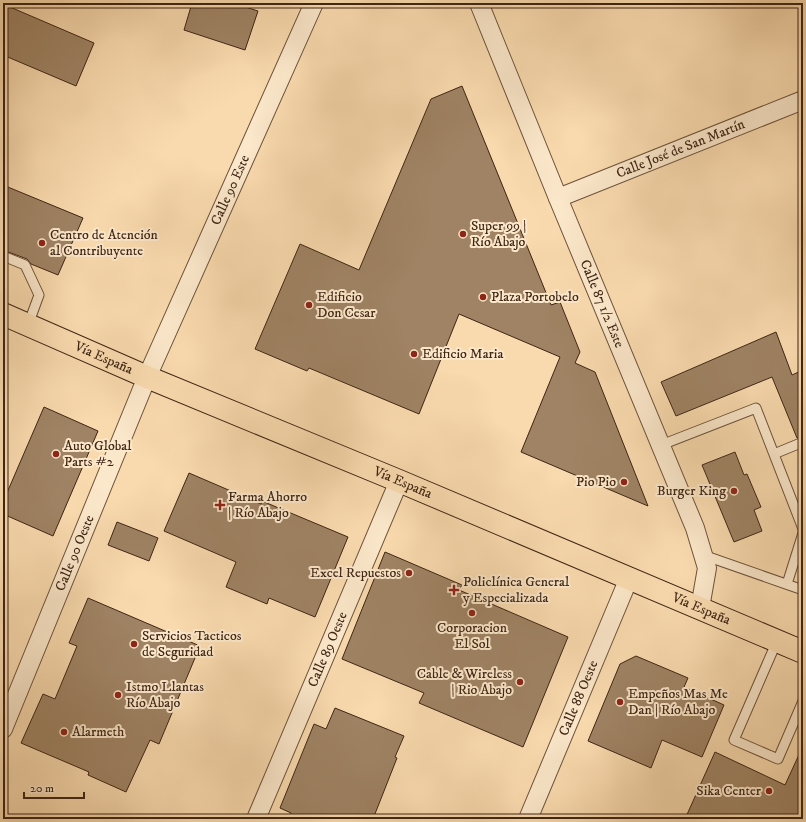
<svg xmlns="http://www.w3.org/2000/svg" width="806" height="822" viewBox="0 0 806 822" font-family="'IM FELL DW Pica',serif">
<rect width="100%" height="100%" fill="#f9daae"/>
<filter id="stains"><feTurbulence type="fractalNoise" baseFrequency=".005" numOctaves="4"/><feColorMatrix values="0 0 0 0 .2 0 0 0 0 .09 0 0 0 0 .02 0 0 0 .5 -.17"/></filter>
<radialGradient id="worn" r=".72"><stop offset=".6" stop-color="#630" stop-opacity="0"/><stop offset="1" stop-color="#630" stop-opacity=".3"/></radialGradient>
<path fill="#9f8364" stroke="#3e2514" d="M192,3h41l25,8 -13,39 -61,-20z
M3,4l91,39 -18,43 -73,-31z
M462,86l89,219 9,-3 20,50 -5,11 20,9 53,134 -127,-54 39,-95 -101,-43 -40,100 -110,-46 -2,3 -52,-22 45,-105 59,26 72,-171z
M3,185l80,33 -25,57 -27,-11 -4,-5 -24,-9z
M776,332l16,43 11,-5v66l-6,2 -25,-61 -96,39 -15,-34z
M44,407l54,24 -45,105 -50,-22v-12z
M735,452l9,23 3,-1 14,33 -7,3 8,21 -28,11 -32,-77z
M189,473l72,31 1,-3 86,36 -33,80 -46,-19 -2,6 -41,-17 10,-25 -72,-31z
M117,522l41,16 -9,23 -41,-16z
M385,552l77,33 -3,5 109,47 -45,110 -104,-44 5,-10 -82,-34z
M88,598l112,48 -41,98 -9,-4 -24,52 -38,-17 1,-3 -68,-29 22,-49 12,5 22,-53 -8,-3z
M636,656l52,22 -4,9 40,18 -22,52 -40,-17 -11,28 -63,-27 32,-77z
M335,708l69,28 -9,21 2,1 -24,61h-84l2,-6 -11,-5 34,-84 12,5z
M803,746v73h-118l30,-67 70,33z"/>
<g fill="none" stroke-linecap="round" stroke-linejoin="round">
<g stroke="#6d523a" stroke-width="11">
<path id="service" d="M3,256l22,9 14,30 -11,30
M661,445l95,-37 47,121
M774,454l29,-12
M703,555l100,35
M787,584l16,-51
M777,641l-43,99 44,19 25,-58"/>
</g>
<g stroke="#6d523a" stroke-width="20">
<g id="minor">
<path id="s1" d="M479,3l79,195 137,330 12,40 -7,40"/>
<path id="s2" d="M558,198l245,-98"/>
<path id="s3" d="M3,729l144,-352 167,-374"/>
<path id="s4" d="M256,819l143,-338"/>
<path id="s5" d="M528,819l101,-241"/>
</g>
</g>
<g stroke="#3e2514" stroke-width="24">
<g id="primary">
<path id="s6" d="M3,314l144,63 252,104 404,171"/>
</g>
</g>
<use href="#service" stroke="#fbe7ca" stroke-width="9"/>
<use href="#minor" stroke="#fbe7ca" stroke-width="18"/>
<use href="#primary" stroke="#f9daae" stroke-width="22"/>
</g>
<g fill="#8f2418" stroke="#fbe7ca" stroke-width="1.5">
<circle cx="463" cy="234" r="4"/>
<circle cx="42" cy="243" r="4"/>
<circle cx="483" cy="297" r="4"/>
<circle cx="309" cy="305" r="4"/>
<circle cx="414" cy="354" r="4"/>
<circle cx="56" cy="454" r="4"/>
<circle cx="624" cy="482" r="4"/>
<circle cx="734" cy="491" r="4"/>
<path d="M218 499h4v4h4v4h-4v4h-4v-4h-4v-4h4z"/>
<circle cx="409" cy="573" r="4"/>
<path d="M452 584h4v4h4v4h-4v4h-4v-4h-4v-4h4z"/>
<circle cx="472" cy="613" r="4"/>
<circle cx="134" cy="644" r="4"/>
<circle cx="520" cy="682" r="4"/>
<circle cx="118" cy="695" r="4"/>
<circle cx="620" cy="702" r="4"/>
<circle cx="64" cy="732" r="4"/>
<circle cx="769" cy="791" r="4"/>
</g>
<g text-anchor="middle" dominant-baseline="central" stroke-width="4" stroke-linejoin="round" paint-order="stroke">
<g font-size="14" fill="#3e2514" stroke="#fbe7ca">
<text stroke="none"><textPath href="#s2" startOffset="132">Calle José de San Martín</textPath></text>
<text stroke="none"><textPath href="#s3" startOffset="585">Calle 90 Este</textPath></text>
<text stroke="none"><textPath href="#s1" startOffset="325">Calle 87 1/2 Este</textPath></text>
<text stroke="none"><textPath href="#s6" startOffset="110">Vía España</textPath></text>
<text stroke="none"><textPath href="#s6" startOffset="434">Vía España</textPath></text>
<text stroke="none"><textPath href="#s3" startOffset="190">Calle 90 Oeste</textPath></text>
<text stroke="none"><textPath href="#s6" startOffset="758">Vía España</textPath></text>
<text stroke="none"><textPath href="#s4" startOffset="184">Calle 89 Oeste</textPath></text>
<text stroke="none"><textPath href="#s5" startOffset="131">Calle 88 Oeste</textPath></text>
</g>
<g font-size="14" fill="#3e2514" stroke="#fbe7ca" text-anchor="start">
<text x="471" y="226">Super 99 |<tspan x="471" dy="16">Río Abajo</tspan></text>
<text x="50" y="235">Centro de Atención<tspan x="50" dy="16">al Contribuyente</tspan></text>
<text x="317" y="297">Edificio<tspan x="317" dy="16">Don Cesar</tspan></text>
<text x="491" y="297">Plaza Portobelo</text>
<text x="422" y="354">Edificio Maria</text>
<text x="64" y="446">Auto Global<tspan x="64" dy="16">Parts #2</tspan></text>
<text x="616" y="482" text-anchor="end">Pio Pio</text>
<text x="726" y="491" text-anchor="end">Burger King</text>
<text x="228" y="497">Farma Ahorro<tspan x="228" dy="16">| Río Abajo</tspan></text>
<text x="401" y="573" text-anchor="end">Excel Repuestos</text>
<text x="463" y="582">Policlínica General<tspan x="463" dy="16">y Especializada</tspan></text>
<text x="472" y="628" text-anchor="middle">Corporacion<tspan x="472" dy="16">El Sol</tspan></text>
<text x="142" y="636">Servicios Tacticos<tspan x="142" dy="16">de Seguridad</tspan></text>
<text x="512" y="674" text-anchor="end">Cable &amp; Wireless<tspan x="512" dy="16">| Rio Abajo</tspan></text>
<text x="126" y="687">Istmo Llantas<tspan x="126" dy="16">Río Abajo</tspan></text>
<text x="628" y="694">Empeños Mas Me<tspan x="628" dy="16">Dan | Río Abajo</tspan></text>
<text x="72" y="732">Alarmeth</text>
<text x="761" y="791" text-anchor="end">Sika Center</text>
</g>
</g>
<rect width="806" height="822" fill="none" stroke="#f9daae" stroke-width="16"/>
<rect x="4" y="4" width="798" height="814" fill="none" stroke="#3e2514" stroke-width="2"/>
<rect x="8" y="8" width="790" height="806" fill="none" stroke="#3e2514"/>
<path d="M24 792v6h60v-6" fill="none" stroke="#3e2514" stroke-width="2"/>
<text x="30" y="792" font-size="12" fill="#3e2514" stroke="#fbe7ca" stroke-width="3" paint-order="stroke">20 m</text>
<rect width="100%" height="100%" filter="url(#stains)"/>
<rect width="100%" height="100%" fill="url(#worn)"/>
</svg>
